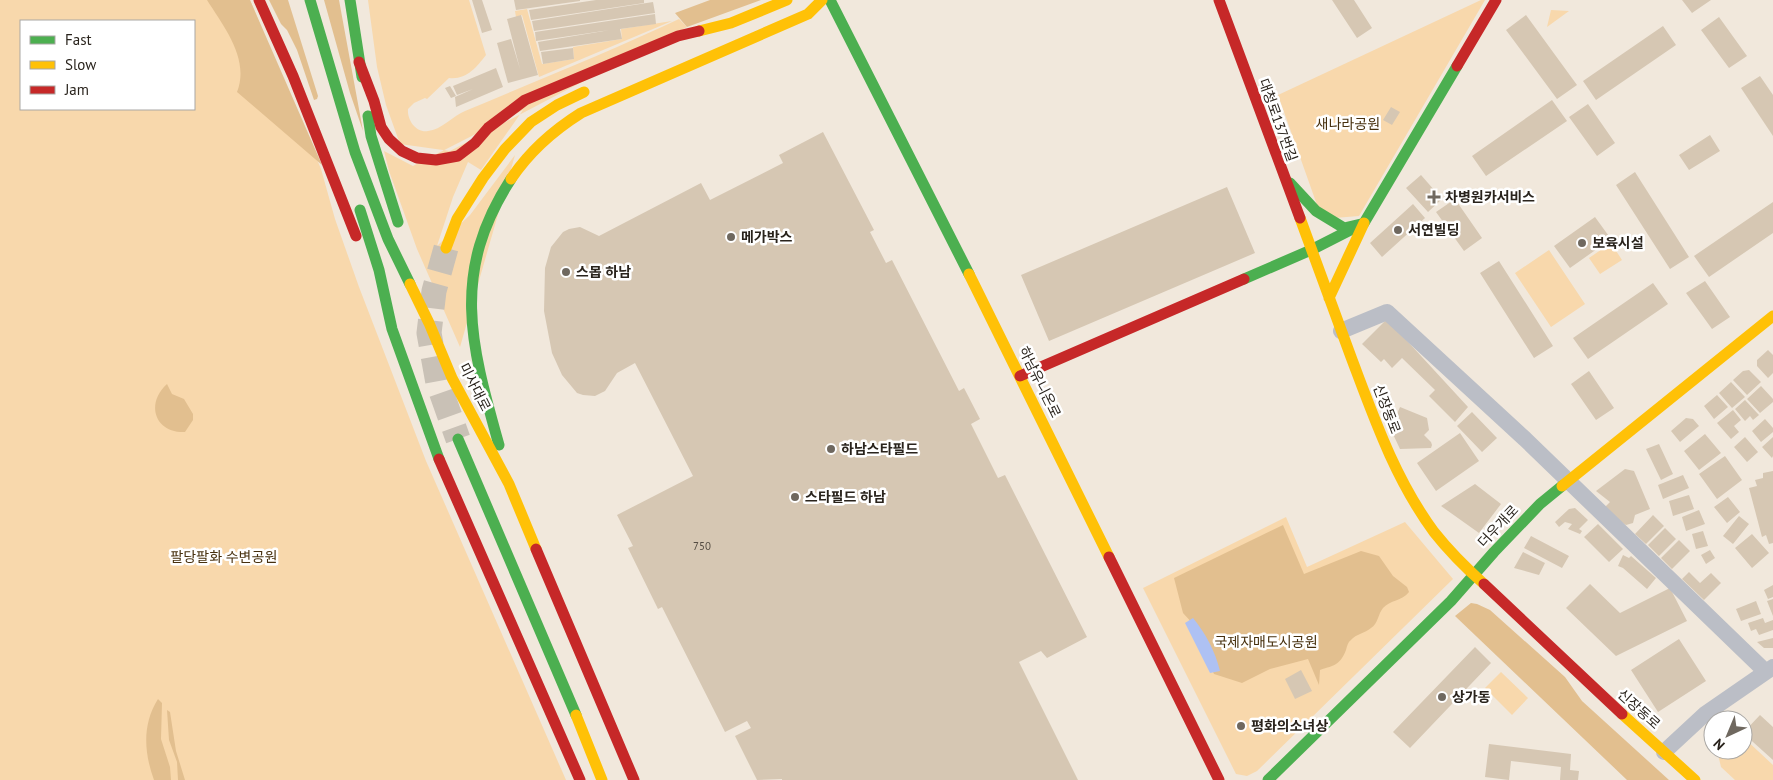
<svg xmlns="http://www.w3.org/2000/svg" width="1773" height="780" viewBox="0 0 1773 780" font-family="'PT Sans','Noto Sans KR',sans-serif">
<rect width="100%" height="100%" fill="#f1e8dc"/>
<path fill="#f8d8ac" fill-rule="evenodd" d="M0,0h250l71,169 14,50 24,68 67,174 140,319h-566zM21,21h173v88h-173z
M368,0h101l17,55c-10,13 -20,25 -37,23l-22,21 -2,-1 -11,5 -6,6c-1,11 8,24 20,22 13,-1 25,-15 37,-20 71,-30 144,-59 214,-92l8,8 -237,124 -50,-7 -14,-39 -9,-38z
M1481,0h4l-126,216 -37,3 -44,-124z
M527,9l15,55 32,-5 -1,-12 49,-8 -1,-10 51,-8 -133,56 -17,-62 -6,2 -1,-6z
M1551,10l18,1 -22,16z
M523,110l-42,60 -13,-8 -15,35 -16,49 33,-31 45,-60 -55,192 -43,-98 -28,-78 -5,-20 29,15z
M1611,243l11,17 -22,14 -11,-16z
M1549,250l36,54 -34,23 -36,-54z
M1286,517l21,50 98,-45 48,57 -196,192 -10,5 -11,-2 -93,-186z
M1501,672l27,26 -16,17 -27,-27z
M1743,737l30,28v15h-38l-14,-13 -4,-17h26z"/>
<path fill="#e2bf8f" d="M207,0h43l72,165 -85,-73c13,-33 -13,-65 -30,-92z
M269,0h19l30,96 -1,3 -3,1 -17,-50 -10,-20 -6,-6z
M324,0h15l24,131 -13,-38z
M710,0h51l-74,27 -12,-14z
M167,384l5,10 12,5 9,15v6l-8,12c-30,1 -40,-28 -18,-48z
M1283,525l21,49 57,-23 18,5 14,20 14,11 2,5c-7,9 -19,8 -26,16 -5,6 -5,16 -12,20 -6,5 -15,6 -20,12 -3,2 -4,6 -5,10 -6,15 -11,15 -26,20l-1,15 -11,-26 -38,10 -28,14 -28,-9 -9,-18v-19l-22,-24 -9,-35z
M1471,603l6,1 13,6 75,67 17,24 87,79h-42l-172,-164z
M158,699l4,4 -1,36 9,28 1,13h-17c-10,-27 -12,-56 4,-81z
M167,710l3,2 6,39 9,29h-7l-1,-18 -8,-22z"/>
<path fill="#aec1f3" d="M1193,618c13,16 22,33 27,53l-10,2 -25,-50z"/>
<path fill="#d6c7b3" d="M472,0h10l10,30 -10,3z
M514,0h66v1l-64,9z
M596,0h48v3l-113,17 -2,-10z
M1332,0h22l18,28 -15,10z
M1682,0h29l-19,13z
M653,2l2,11 -121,18 -2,-10z
M655,14l1,10 -36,5 2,10 -82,12 -2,-9 72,-12 -74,11 -1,-9z
M521,15l17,60 -30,8 -11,-40 14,-4 9,30 -13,-50z
M1526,15l51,70 -20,14 -51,-69z
M1719,17l28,39 -18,12 -28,-38z
M1663,26l13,19 -80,55 -13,-19z
M573,48l1,11 -31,5 -2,-12z
M496,68l7,19 -47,20 -1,-10 18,-8 -16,6 -4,-9z
M1760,76l13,19v41l-32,-48z
M450,86l6,10 -5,2 -6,-10z
M1552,100l15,21 -81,55 -14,-20z
M1588,104l27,39 -18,13 -28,-39z
M1391,107l9,5 -8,13 -9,-5z
M823,132l51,98 -4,2 16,31 6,-3 67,131 5,-3 16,31 -9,5 27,54 7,-3 82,162 -40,21 -6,-7 -22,11 59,118h-296v-1l-25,1 -22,-44 16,-8 -4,-7 -22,11 -63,-125 -4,2 -30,-61 5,-2 -16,-31 76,-39 -58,-113 -18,10 -12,18 -10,5 -12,-1 -6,-2 -15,-18 -10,-22 -8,-42 1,-43 6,-21 12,-15 6,-3 11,-2 19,9 102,-53 9,17 73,-37 -4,-8z
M1710,135l10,16 -31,19 -10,-15z
M1635,172l54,85 -19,12 -54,-84z
M1421,175l21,24 -14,13 -22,-24z
M1227,187l28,66 -206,88 -28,-66z
M1455,199l27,39 -18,13 -28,-39z
M1773,202v31l-64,44 -15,-21z
M1413,204l12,14 -43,39 -12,-14z
M1595,217l16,22 -41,29 -16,-22z
M1499,261l54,85 -19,12 -54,-85z
M1705,281l25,36 -18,12 -26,-36z
M1653,283l15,21 -80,55 -15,-21z
M1387,319l81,88 -13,15 -26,-26 6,-6 -33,-32 -10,10 -8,-9 -3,3 -19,-18z
M1768,350l5,5v18l-5,5 -11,-12v-6z
M1749,370l12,12 -14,13 -14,-15 10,-9z
M1589,371l25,37 -18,12 -25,-36z
M1731,382l14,15 -13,11 -13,-15z
M1761,386l12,13v3l-13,11 -13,-14z
M1717,395l11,12 -14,12 -10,-13z
M1745,400l14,15 -6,5 -3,-4 -5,5 -10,-12z
M1400,407l27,11 2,12 -5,5 7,7 1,3 -1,3 -31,1 -17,-36 14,1z
M1733,410l8,10 -7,6 5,6 -8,7 -14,-16z
M1472,412l25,26 -15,14 -25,-26z
M1686,418l7,1 6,7 -19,16 -9,-11z
M1765,419l8,9v4l-12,10 -9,-11z
M1460,433l19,28 -43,30 -19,-28z
M1705,434l16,19 -22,17 -15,-19z
M1745,437l13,15 -11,10 -13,-15z
M1773,437v19l-1,2 -10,-11z
M1659,444l14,30 -12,6 -15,-31z
M1725,456l17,24 -25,19 -18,-25z
M1625,469l9,2 16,38 -15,6 -2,8 -7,2 -8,-5 -13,-13 5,-5 -14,-11z
M1773,471v72l-4,1 -3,-9 -4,2 -13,-49 8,-2 -2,-6 8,-2v-5z
M1683,475l6,13 -26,11 -5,-14z
M1475,484l26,20 -22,29 -38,-27z
M1689,495l5,14 -21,7 -4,-15z
M1728,497l12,15 -13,11 -13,-16z
M1575,508l13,12 -9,9 3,2 -2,3 -12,-5 4,-5 -7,-2 -6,5 -4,-5 14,-13z
M1699,510l6,14 -19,7 -4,-14z
M1653,515l11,11 -18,18 -11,-10z
M1739,516l10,8 -16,20 -10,-8z
M1598,524l25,25 -14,13 -25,-25z
M1665,528l11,11 -17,17 -11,-11z
M1703,531l5,15 -12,3 -4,-15z
M1752,534l17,19 -17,15 -17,-20z
M1531,536l38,20 -7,12 -38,-20z
M1679,540l11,11 -18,18 -11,-11z
M1710,550l5,8 -9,6 -5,-9z
M1523,552l22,11 -6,12 -25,-7z
M1623,555l6,3 2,-2 25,22 -9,11 -24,-21 -5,-2z
M1689,572l11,11 11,-10 10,10 -17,17 -22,-21z
M1590,584l30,29 50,-25 17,33 -71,35 -50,-48z
M1773,585v12l-5,2 -4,-9z
M1773,599v17l-6,-15z
M1756,601l5,13 -20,7 -5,-12z
M1763,618l2,5 8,-3v10l-14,5 -3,-6 -5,2 -3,-8z
M1773,638v10h-9l-7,-6z
M1679,639l27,42 -48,31 -27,-42z
M1475,647l16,16 -81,85 -17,-16z
M1301,670l11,21 -17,8 -10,-20z
M1760,715l13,12v33l-30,-27z
M1489,744l82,10 -1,16 9,1 -1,9h-18l1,-13 -50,-6 -2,19 -24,-3z"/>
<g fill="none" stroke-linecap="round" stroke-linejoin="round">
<path stroke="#c9c1b6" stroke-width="25" stroke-dasharray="25 12" stroke-linecap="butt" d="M446,248l-12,43 -5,42 9,50 20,56"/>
<path stroke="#bbbec6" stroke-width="16" d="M1341,331l46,-19 138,127 241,233
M1664,752l41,-38 68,-47"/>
<path stroke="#4caf50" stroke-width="11" d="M310,0l45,152 33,87 22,45
M350,0l12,77
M830,0l139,274
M368,116l3,20 27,86
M1290,183l26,28 28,17 17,-4
M360,210l19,60 13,59 47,130
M1244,279l67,-29 53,-27 93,-157
M458,439l118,276
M499,445c-28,-100 -49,-172 12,-266
M1268,780l183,-179 43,-49 46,-48 22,-18"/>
<path stroke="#ffc107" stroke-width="11" d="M699,31l32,-8 56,-23
M511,179c18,-27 43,-49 70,-66l227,-99 14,-14
M1300,218c17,47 34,93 51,139 23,61 44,122 83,175 15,19 32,36 50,52
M446,248l11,-29 26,-41 22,-29 26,-27 26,-17 27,-13
M969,274l140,283
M410,284l19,39 23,55 57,106 27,65
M1329,298l35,-75
M1562,486l211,-170
M1622,714l73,66
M576,715l26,65"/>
<path stroke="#c62828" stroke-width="11" d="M259,0l34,76 63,160
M1219,0l81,218
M359,62l15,39 7,26 8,12 13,12 15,7 19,2 22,-4 17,-13 13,-15 37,-28 153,-64 21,-5
M1457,66l39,-66
M1020,376l224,-97
M439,459l141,321
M536,549l98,231
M1109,557l110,223
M1484,584l138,130"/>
</g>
<g fill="#6f685f" stroke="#fff" stroke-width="2">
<path d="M1431.5 189.5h5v5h5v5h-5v5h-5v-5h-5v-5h5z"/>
<circle cx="1398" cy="230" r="5"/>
<circle cx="731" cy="237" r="5"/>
<circle cx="1582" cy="243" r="5"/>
<circle cx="566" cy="272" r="5"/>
<circle cx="831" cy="449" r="5"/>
<circle cx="795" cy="497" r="5"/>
<circle cx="1442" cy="697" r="5"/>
<circle cx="1241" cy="726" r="5"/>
</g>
<g text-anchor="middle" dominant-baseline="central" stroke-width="5" stroke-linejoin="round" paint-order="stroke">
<g font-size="11" fill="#544c42">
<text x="702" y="546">750</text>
</g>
<g font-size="14" fill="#29231c" stroke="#fff">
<text transform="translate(1278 120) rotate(70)">대청로137번길</text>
<text transform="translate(1040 382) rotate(64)">하남유니온로</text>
<text transform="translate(475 387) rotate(63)">미사대로</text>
<text transform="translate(1387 409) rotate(69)">신장동로</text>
<text transform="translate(1498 526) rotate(-47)">더우개로</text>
<text transform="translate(1639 709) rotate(42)">신장동로</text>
</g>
<g font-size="14" fill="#47300e" stroke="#fff">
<text x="1348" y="124">새나라공원</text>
<text x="224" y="557">팔당팔화 수변공원</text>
<text x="1266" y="642">국제자매도시공원</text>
</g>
<g font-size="14" font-weight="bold" fill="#29231c" stroke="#fff" text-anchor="start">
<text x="1445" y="197">차병원카서비스</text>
<text x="1408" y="230">서연빌딩</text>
<text x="741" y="237">메가박스</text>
<text x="1592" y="243">보육시설</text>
<text x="576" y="272">스몹 하남</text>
<text x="841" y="449">하남스타필드</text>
<text x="805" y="497">스타필드 하남</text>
<text x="1452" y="697">상가동</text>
<text x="1251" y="726">평화의소녀상</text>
</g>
</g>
<rect x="20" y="20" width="175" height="90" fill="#ffffff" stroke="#a9a7a4"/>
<rect x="30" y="36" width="25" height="8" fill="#4caf50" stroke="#a9a7a4"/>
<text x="65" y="45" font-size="15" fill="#29231c">Fast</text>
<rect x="30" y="61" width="25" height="8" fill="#ffc107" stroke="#a9a7a4"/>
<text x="65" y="70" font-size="15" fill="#29231c">Slow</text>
<rect x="30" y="86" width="25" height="8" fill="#c62828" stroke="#a9a7a4"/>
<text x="65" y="95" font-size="15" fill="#29231c">Jam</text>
<g transform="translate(1728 735) rotate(224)"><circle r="24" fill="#ffffff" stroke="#a9a7a4"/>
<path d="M0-4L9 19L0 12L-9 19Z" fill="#6f685f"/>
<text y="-8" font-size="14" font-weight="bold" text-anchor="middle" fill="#29231c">N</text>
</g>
</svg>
